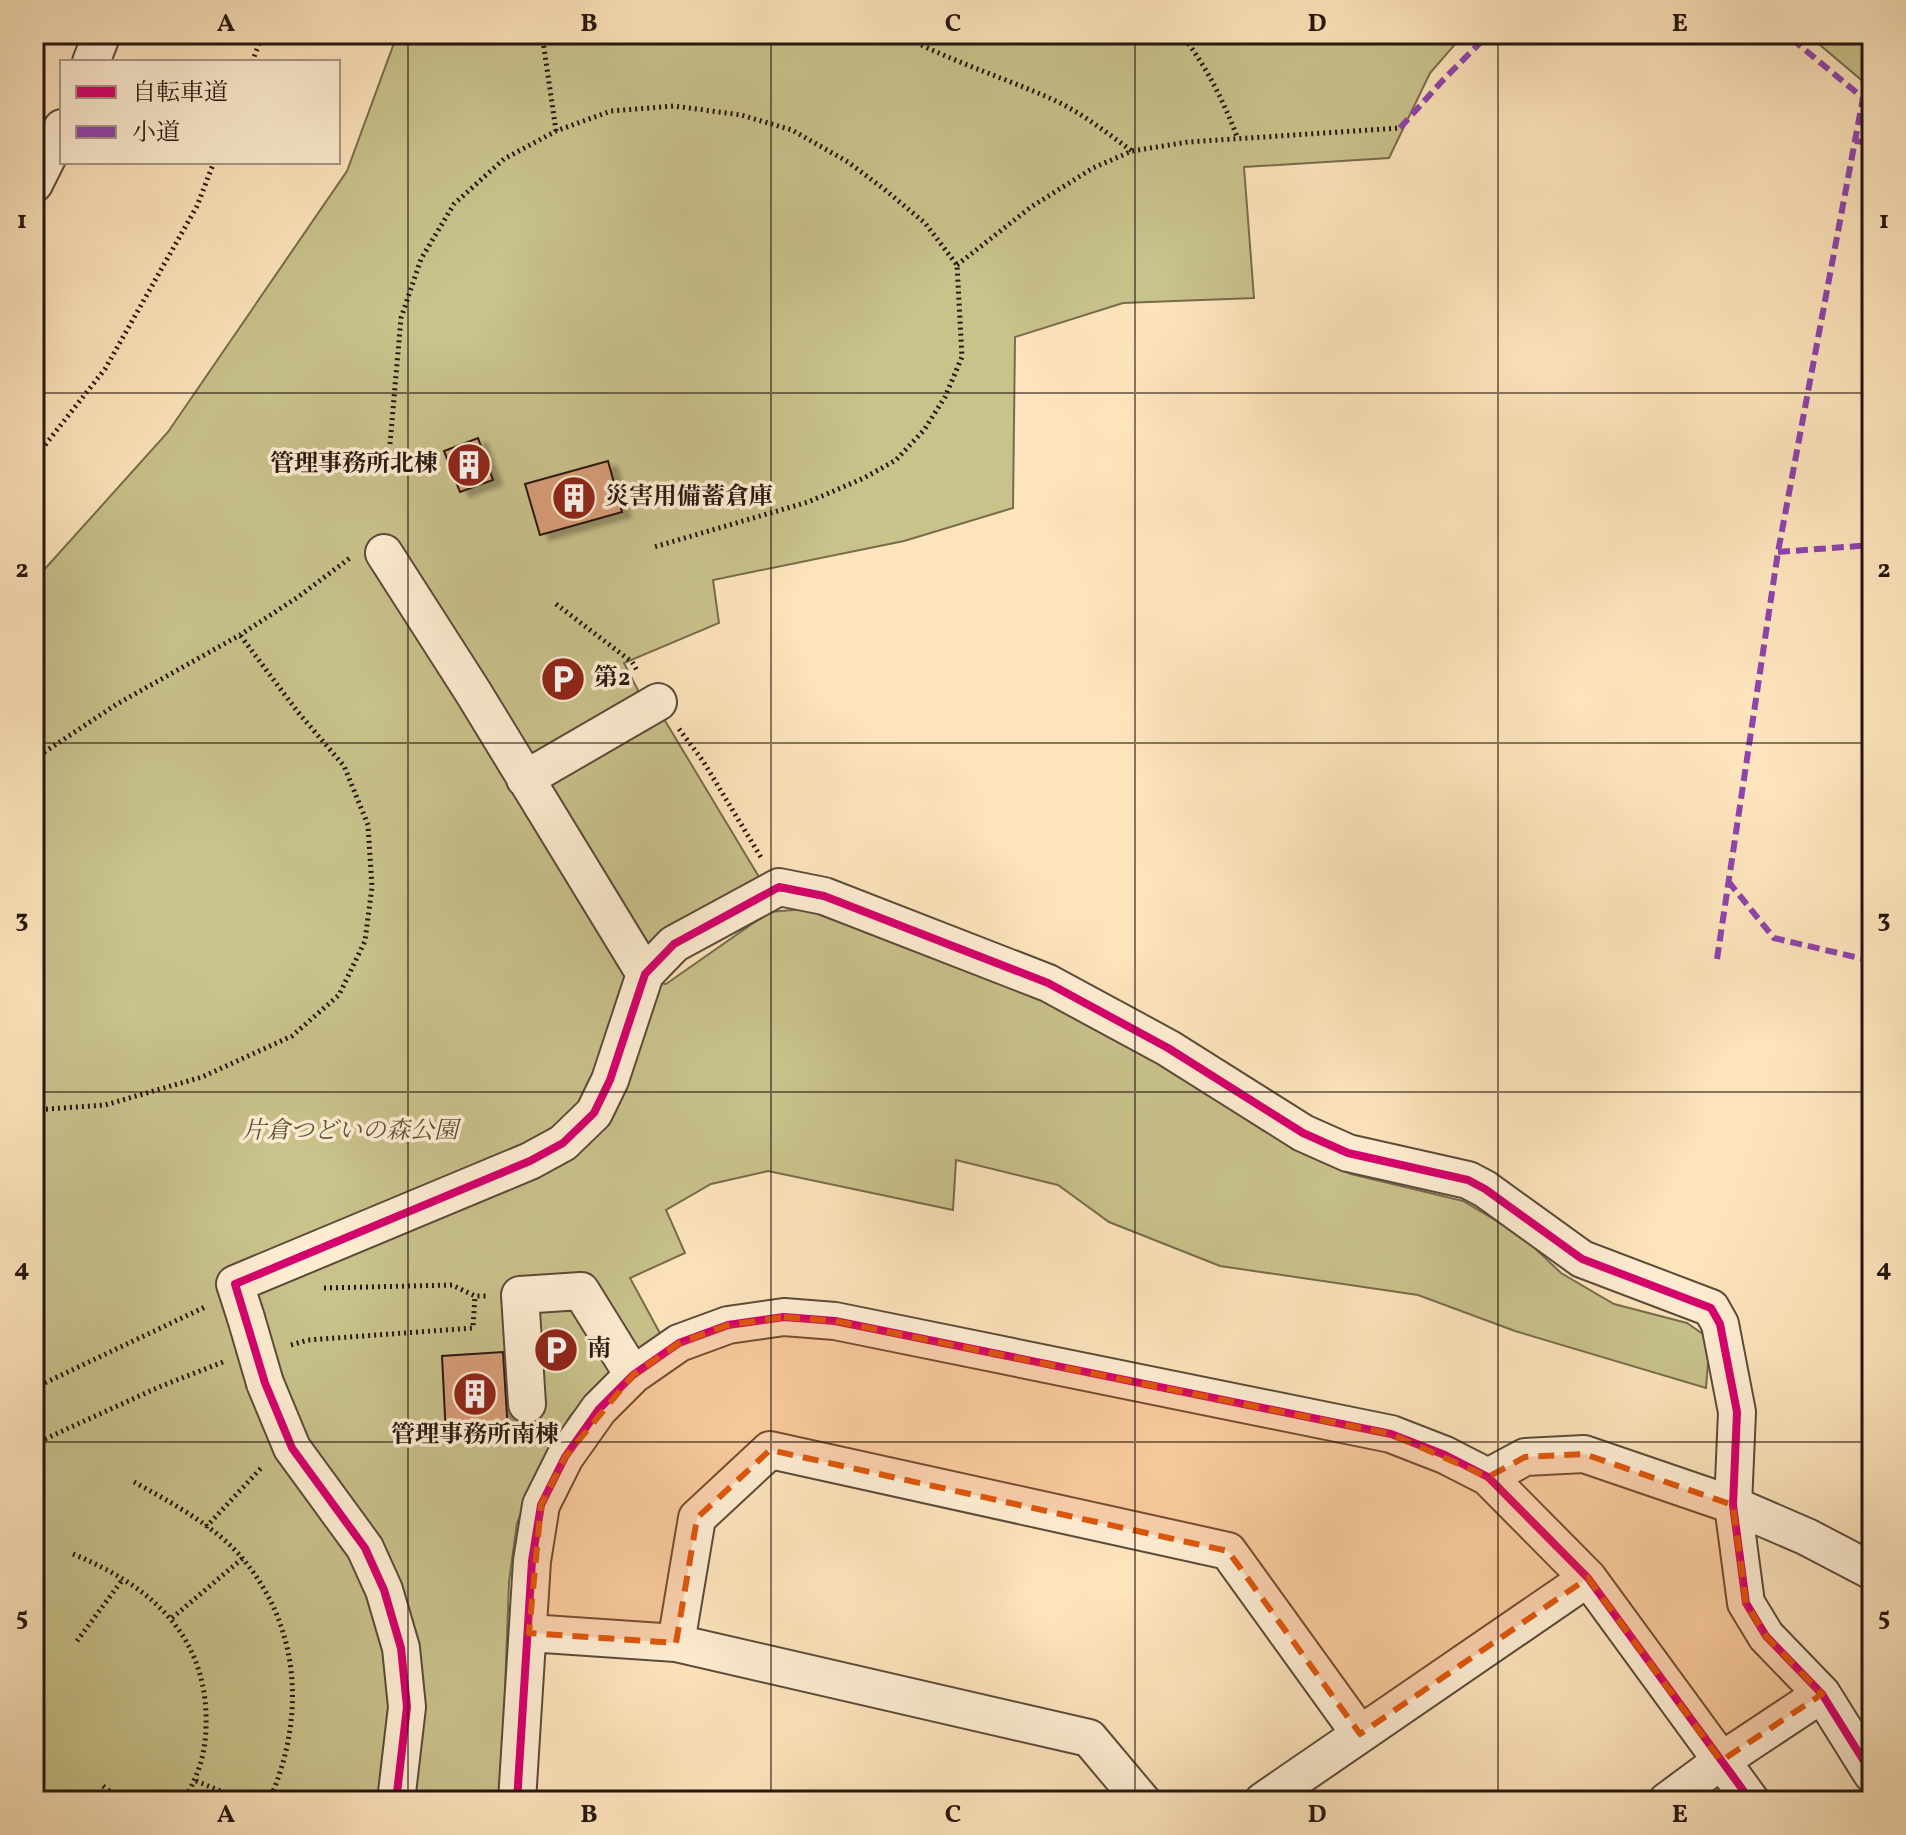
<svg xmlns="http://www.w3.org/2000/svg" width="1906" height="1835" viewBox="0 0 1906 1835" font-family="Vollkorn,'Noto Serif JP',serif">
<defs>
<filter id="shadow"><feDropShadow dx="9" dy="5" stdDeviation="2" flood-color="#0004"/></filter>
</defs>
<rect width="100%" height="100%" fill="#fde4bc"/>
<filter id="stains"><feTurbulence type="fractalNoise" baseFrequency=".0025" numOctaves="4"/><feColorMatrix values="0 0 0 0 .2 0 0 0 0 .09 0 0 0 0 .02 0 0 0 .5 -.17"/></filter>
<radialGradient id="worn" r=".72"><stop offset=".6" stop-color="#630" stop-opacity="0"/><stop offset="1" stop-color="#630" stop-opacity=".3"/></radialGradient>
<path fill="#c8c28b" stroke="#776c4d" stroke-width="2" d="M394,34h1070l-34,39 -41,85 -145,9 10,131 -131,5 -108,34 -2,171 -109,33 -191,39 6,43 -95,40 18,35 -135,79 119,201 40,6 103,-72 36,-3 231,82 112,65 116,75 87,43 112,27 59,35 39,37 53,31 73,19 23,16 -4,49 -191,-57 -97,-36 -198,-29 -111,-44 -51,-37 -102,-25 -3,50 -185,-39 -57,13 -45,26 19,43 -55,25 32,59 -51,35 -41,44 -30,52 -23,55 -8,59 -8,219h-467v-1220l134,-149 179,-261 47,-128z
M1807,34h65v55z
M664,719l98,163 -114,68 -98,-164z"/>
<path fill="#d99e79" stroke="#26170f" stroke-width="2" filter="url(#shadow)" d="M478,438l15,42 -33,12 -16,-41z
M608,461l14,51 -82,23 -15,-51z
M503,1352l5,80 -62,4 -4,-80z"/>
<g fill="none" stroke-linecap="round" stroke-linejoin="round">
<g stroke="#5c4a3a" stroke-width="40">
<path id="minor" d="M91,62l11,-28
M34,184l28,-56
M384,553l89,139 172,282
M525,779l133,-77
M246,1318l-11,-34 295,-123 33,-18 31,-30 16,-33 35,-106 29,-30 105,-57 45,9 224,87 120,65 135,85 45,20 120,27 17,9 97,70 129,49 9,16 17,88 -4,93 13,98 20,33 56,58 50,80
M265,1383l27,65 73,100 19,42 17,58 6,59 -11,94
M527,1404l-7,-109 61,-4 52,84
M1488,1477l37,-20 59,-3 149,51 74,32 65,34
M529,1633l147,10 413,95 53,63
M676,1643l21,-125 73,-68 458,101 132,183
M517,1801l15,-240 9,-56 24,-48 34,-48 34,-34 46,-32 49,-18 56,-8 51,4 556,113 54,21 43,22 100,101 163,223
M1263,1801l325,-223
M1667,1801l54,-40 101,-67"/>
</g>
<path stroke="#26170f" stroke-width="5" stroke-dasharray="2 4" stroke-linecap="butt" d="M542,34l14,97
M900,34c49,27 103,43 154,66 28,13 53,33 78,51
M1181,34c26,33 42,66 57,105
M252,62l11,-28
M957,265l74,-58 62,-39 39,-17 56,-9 212,-14
M390,444l11,-126 20,-59 33,-55 50,-45 52,-28 55,-20 63,-5 67,9 51,15 56,32 36,27 41,34 32,42 5,92 -17,40 -21,33 -28,30 -32,18 -56,24 -154,45
M34,459l71,-90 92,-163 17,-44
M556,604l76,58 6,10
M679,729l24,32 59,98
M34,759l83,-55 123,-69 58,-38 52,-39
M34,1110l71,-5 97,-28 90,-41 47,-41 26,-54 7,-54 -4,-62 -24,-59 -47,-55 -57,-76
M324,1288l128,-3 23,11h12
M291,1345l17,-5 165,-12 2,-32
M34,1388l171,-81
M34,1444l125,-57 64,-25
M134,1482c35,19 84,46 109,77 59,71 62,161 26,242
M206,1527l57,-61
M73,1554c73,30 130,76 133,160 1,34 -5,58 -23,87
M172,1618l71,-60
M77,1641l46,-62
M196,1781l49,20
M103,1786l19,15"/>
<use href="#minor" stroke="#feedd3" stroke-width="36"/>
<g stroke="#5c4a3a" stroke-width="40" stroke-linecap="butt">
<path id="minor-bridge" d="M246,1318l19,65"/>
</g>
<use href="#minor-bridge" stroke="#feedd3" stroke-width="36"/>
<path stroke="#8e44ad" stroke-width="6" stroke-dasharray="12 6" stroke-linecap="butt" d="M1595,34l43,6 45,-6
M1400,128l44,-49 45,-45
M1855,141l17,2
M1778,552l94,-7
M1728,881l46,57 98,23
M1717,959l61,-407 85,-454 -77,-64"/>
<g stroke="#feedd3" stroke-width="13">
<path id="cycleway" d="M396,1801l11,-94 -6,-59 -17,-58 -19,-42 -73,-100 -27,-65 -30,-99 295,-123 33,-18 31,-30 16,-33 35,-106 29,-30 105,-57 45,9 224,87 120,65 135,85 45,20 120,27 17,9 97,70 129,49 9,16 17,88 -4,93 13,98 20,33 56,58 50,80
M517,1801l15,-240 9,-56 24,-48 34,-48 34,-34 46,-32 49,-18 56,-8 51,4 556,113 54,21 43,22 100,101 163,223"/>
</g>
<use href="#cycleway" stroke="#d6006c" stroke-width="8"/>
</g>
<path fill="#de560c" fill-opacity="0.2" stroke="#de560c" stroke-width="6" stroke-dasharray="16 10" stroke-linejoin="round" d="M784,1317l51,4 556,113 97,43 37,-20 59,-3 149,51 13,98 20,33 56,58 -101,67 -133,-183 -228,156 -132,-183 -458,-101 -73,68 -21,125 -147,-10 12,-128 24,-48 68,-82 46,-32 49,-18z"/>
<path fill="none" stroke="#26170f" stroke-width="2" stroke-opacity="0.55" d="M408,34v1767M771,34v1767M1135,34v1767M1498,34v1767M34,393h1838M34,743h1838M34,1092h1838M34,1442h1838"/>
<defs>
<g id="building-disc" transform="scale(2.3)"><circle r="9.5" fill="#8f2418" stroke="#feedd3"/><path d="M-4-6H4V6H1V3H-1V6H-4ZM-2.5-4.3h1.7v1.8h-1.7ZM.8-4.3h1.7v1.8H.8ZM-2.5-1h1.7V.8h-1.7ZM.8-1h1.7V.8H.8Z" fill="#fff"/></g>
<g id="parking-disc" transform="scale(2.3)"><circle r="9.5" fill="#8f2418" stroke="#feedd3"/><path d="M-3.5-5.5H1a3.5 3.5 0 0 1 0 7H-1V5.5H-3.5ZM-1-3.4V-.6H.8a1.4 1.4 0 0 0 0-2.8Z" fill="#fff"/></g>
</defs>
<g fill-rule="evenodd">
<use href="#building-disc" x="469" y="465"/>
<use href="#building-disc" x="574" y="498"/>
<use href="#parking-disc" x="563" y="679"/>
<use href="#parking-disc" x="556" y="1350"/>
<use href="#building-disc" x="475" y="1394"/>
</g>
<g text-anchor="middle" dominant-baseline="central" stroke-width="7" stroke-linejoin="round" paint-order="stroke">
<g font-size="24" font-weight="bold" fill="#26170f" stroke="#feedd3" text-anchor="start">
<text x="438" y="465" text-anchor="end">管理事務所北棟</text>
<text x="605" y="498">災害用備蓄倉庫</text>
<text x="594" y="679">第2</text>
<text x="587" y="1350">南</text>
<text x="475" y="1436" text-anchor="middle">管理事務所南棟</text>
</g>
<g font-size="24" font-style="italic" fill="#5f533a" stroke="#feedd3">
<text x="350" y="1132">片倉つどいの森公園</text>
</g>
</g>
<rect width="1906" height="1835" fill="none" stroke="#fde4bc" stroke-width="88"/>
<rect x="60" y="60" width="280" height="104" fill="#feedd3" stroke="#a89785" stroke-width="2"/>
<rect x="76" y="86" width="40" height="12" fill="#d6006c" stroke="#a89785" stroke-width="2"/>
<text x="132" y="100" font-size="24" fill="#26170f">自転車道</text>
<rect x="76" y="126" width="40" height="12" fill="#8e44ad" stroke="#a89785" stroke-width="2"/>
<text x="132" y="140" font-size="24" fill="#26170f">小道</text>
<rect x="44" y="44" width="1818" height="1747" fill="none" stroke="#26170f" stroke-width="3"/>
<g font-size="26" text-anchor="middle" font-weight="bold" fill="#26170f">
<text x="226" y="31">A</text>
<text x="589" y="31">B</text>
<text x="953" y="31">C</text>
<text x="1317" y="31">D</text>
<text x="1680" y="31">E</text>
<text x="22" y="228">1</text>
<text x="1884" y="228">1</text>
<text x="22" y="577">2</text>
<text x="1884" y="577">2</text>
<text x="22" y="927">3</text>
<text x="1884" y="927">3</text>
<text x="22" y="1276">4</text>
<text x="1884" y="1276">4</text>
<text x="22" y="1625">5</text>
<text x="1884" y="1625">5</text>
<text x="226" y="1822">A</text>
<text x="589" y="1822">B</text>
<text x="953" y="1822">C</text>
<text x="1317" y="1822">D</text>
<text x="1680" y="1822">E</text>
</g>
<rect width="100%" height="100%" filter="url(#stains)"/>
<rect width="100%" height="100%" fill="url(#worn)"/>
</svg>
